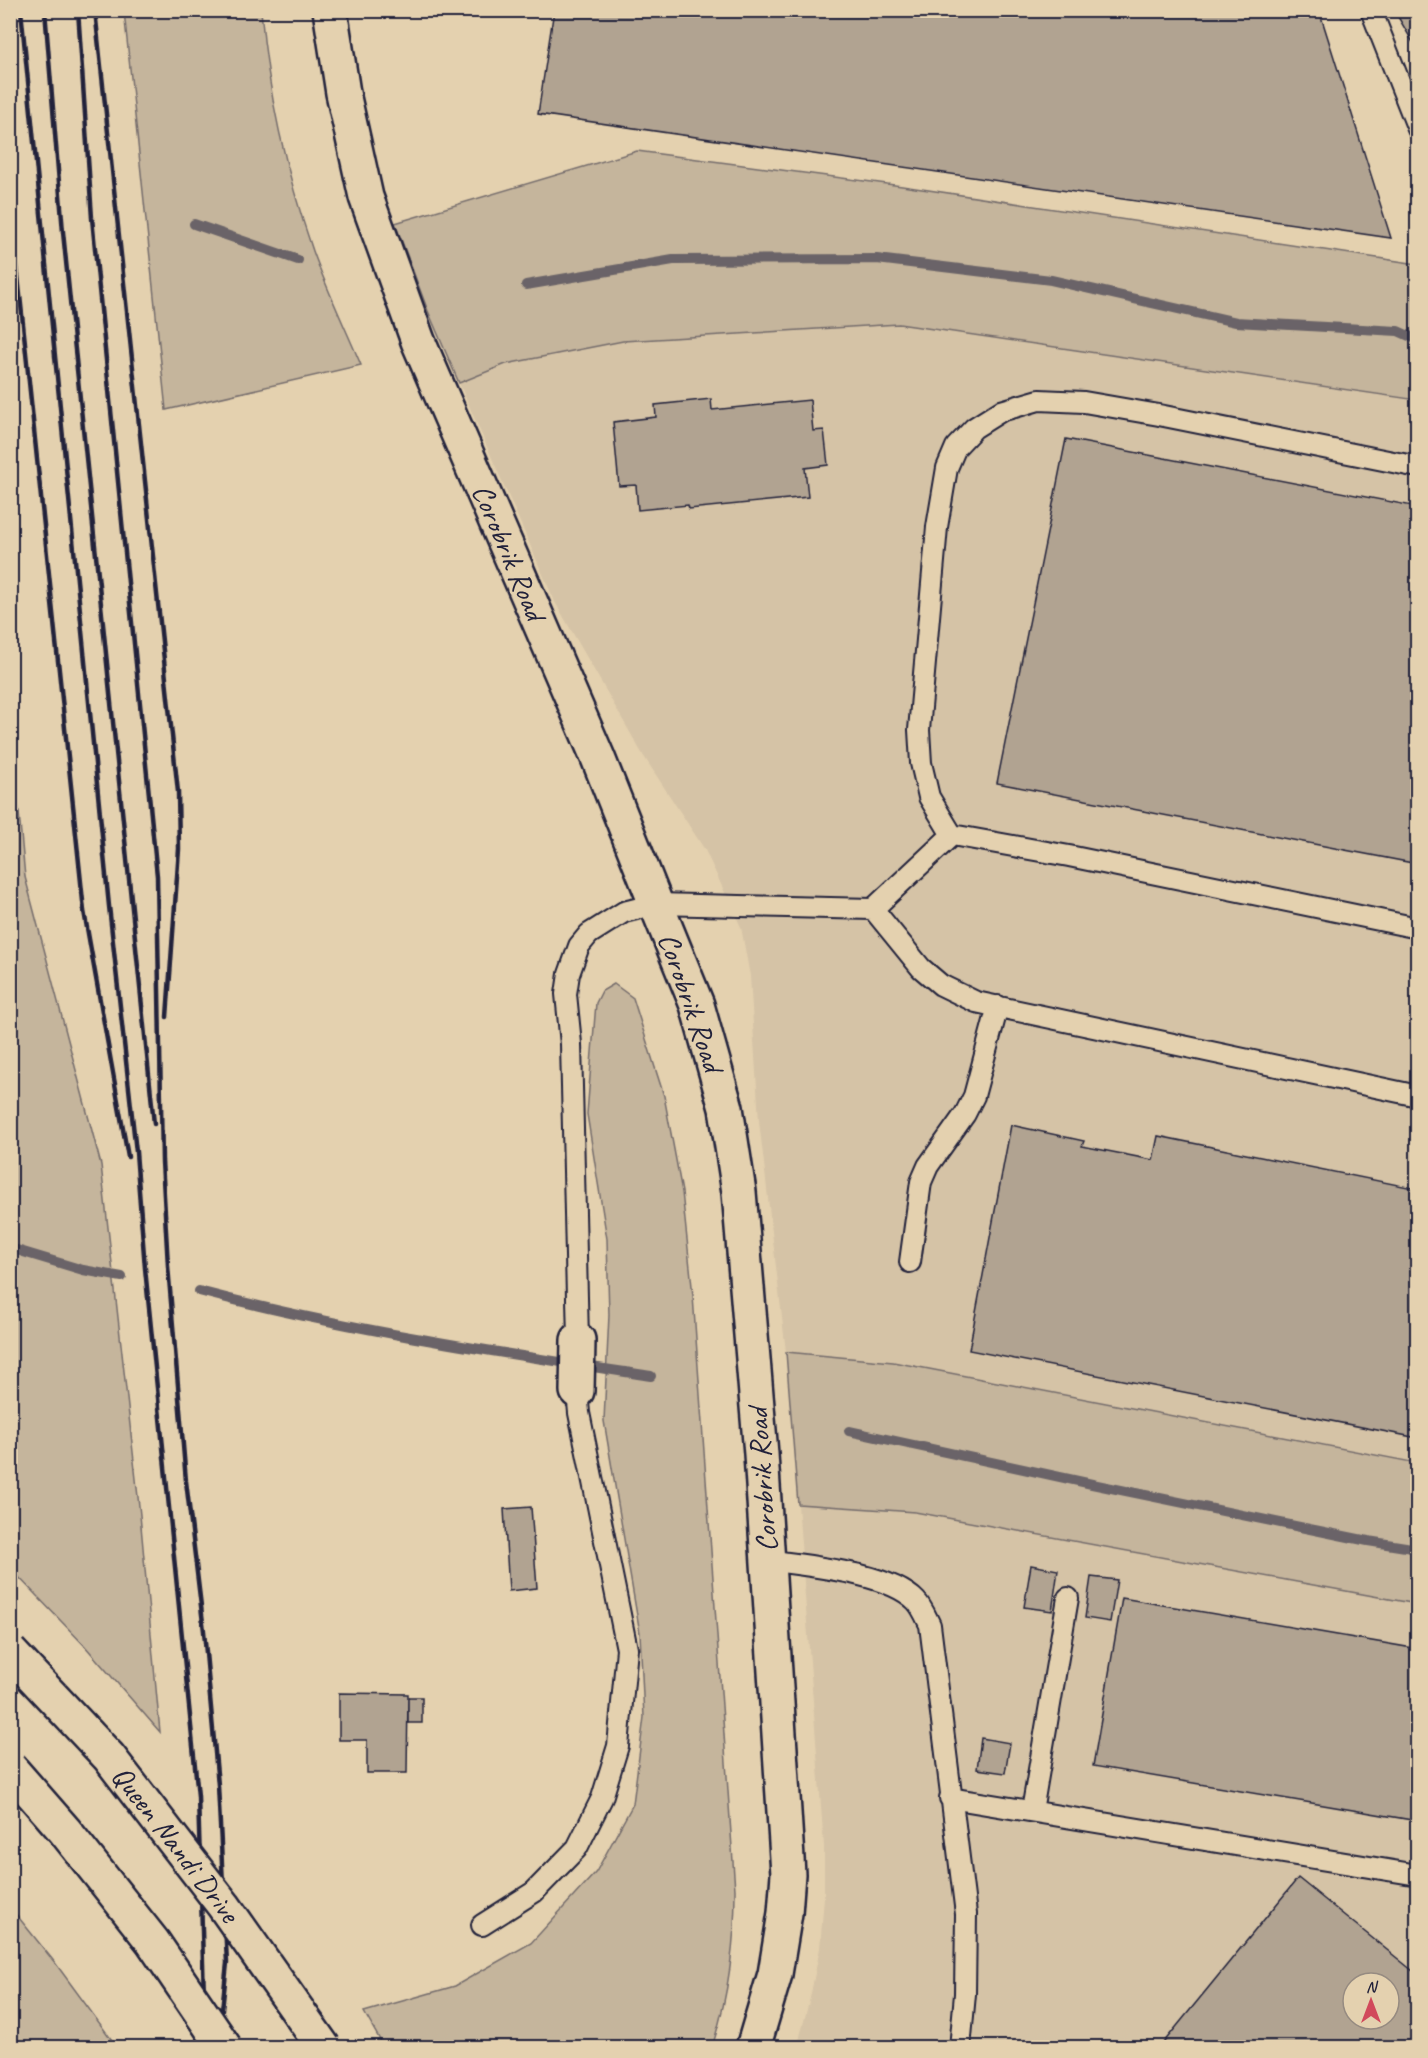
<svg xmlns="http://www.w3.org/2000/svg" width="1428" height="2058" viewBox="0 0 1428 2058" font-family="Caveat,sans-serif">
<rect width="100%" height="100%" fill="#e4d1af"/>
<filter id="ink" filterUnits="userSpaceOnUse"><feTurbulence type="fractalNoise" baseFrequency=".0167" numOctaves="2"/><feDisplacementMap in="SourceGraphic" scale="12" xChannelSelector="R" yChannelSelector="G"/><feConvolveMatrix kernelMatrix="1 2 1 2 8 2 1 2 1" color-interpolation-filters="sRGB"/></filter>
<g filter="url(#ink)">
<path fill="#d5c3a6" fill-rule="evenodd" d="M899,324l518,76v1063l-524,-101 -107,-10 -27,-231 -9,-145 -9,-49 -36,-77 -62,-95 -88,-153 -96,-219 47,-19 117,-23z
M798,1504l117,8 502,92v443l-620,1 13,-50 10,-50 4,-51v-51zM1353,1983h36v36h-36z"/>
<path fill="#c5b59c" stroke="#746c6c" stroke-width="1.5" d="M124,11h137c7,81 25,162 52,240 14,39 32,76 48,114l-195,45z
M637,151l265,35 515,78v136l-518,-76 -276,17 -117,23 -47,19 -31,-72 -33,-88z
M11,727l14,150 76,288 39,350 20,217 -76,-87 -73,-76z
M614,984l19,14 31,98 18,96 11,104 42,594c0,55 -6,105 -23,157h-328l-20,-35 91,-26 76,-43 65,-71 37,-68 11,-87 -4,-84 -36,-212 5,-106 -2,-76 -20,-125 9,-111 6,-12z
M786,1352l107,10 524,101v141l-502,-92 -117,-8z
M11,1908l45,56 61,83h-106z"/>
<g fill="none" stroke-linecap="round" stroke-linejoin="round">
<path stroke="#6b6467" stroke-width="10" d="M194,224l104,36
M526,285l147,-25 204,-1 174,21 185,42 162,9 20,9
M10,1248l73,22 39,7
M199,1291c147,39 302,62 452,85
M849,1431l243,53 276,57 50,8"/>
</g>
<path fill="#b1a391" stroke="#22223b" stroke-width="1.5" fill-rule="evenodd" d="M554,10h765l72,228 -853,-124z
M1394,10h24v41z
M711,399l1,11 98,-10 3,31 11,-1 4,35 -23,3 3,29 -119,12 -1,-4 -50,5 -2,-25 -17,1 -6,-64 43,-5 -1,-12z
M1066,439l352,68v357l-421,-81z
M1011,1125l73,16 -2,5 71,14 5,-24 260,53v249l-449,-88z
M531,1507l6,81 -28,3 -5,-82z
M1031,1565l27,5 -6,41 -28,-4z
M1091,1577l26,3 -7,42 -25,-4z
M1122,1598l296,51v172l-325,-55z
M339,1693l69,1 -1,79h-40v-33h-28z
M408,1697h14v26h-14z
M981,1738l29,5 -5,30 -28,-4z
M1298,1878l120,97v73h-259zM1353,1983h36v36h-36z"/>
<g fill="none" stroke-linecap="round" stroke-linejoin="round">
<g stroke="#22223b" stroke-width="24">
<path id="service" d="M1371,10l47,119
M1418,467l-259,-52 -75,-13 -45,-2 -38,11 -27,17 -18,19 -9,21 -10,59 -18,203 2,33 8,34 23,38 117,21 349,72
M873,909l48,59 20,17 35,17 442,94
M910,1262l11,-80 7,-16 37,-52 9,-18 24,-90
M578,1340l-7,-296 -5,-50 3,-20 10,-28 10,-12 35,-22 32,-8 217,5 79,-74
M767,1560c40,6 121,12 149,41 6,6 10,16 14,24l36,289 -1,80 -5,54
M950,1798l468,77
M1032,1811l36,-213
M482,1925l52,-33 43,-44 25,-50 16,-52 9,-97 -48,-236 -2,-22"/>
</g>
<g stroke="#22223b" stroke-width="38">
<path id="minor" d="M577,1391l1,-51"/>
</g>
<g stroke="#22223b" stroke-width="38">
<path id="tertiary" d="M330,10l13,83 23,104 52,144 180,417 58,146 41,101 29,103 13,84 22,262 27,420 -3,39 -10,61 -22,74"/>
</g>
<use href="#service" stroke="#e4d1af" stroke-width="20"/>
<use href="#minor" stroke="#e4d1af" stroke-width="33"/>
<use href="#tertiary" stroke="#e4d1af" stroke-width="33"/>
<path stroke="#22223b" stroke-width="4.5" d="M21,10l88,896 27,246 9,116 53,528 6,201 -7,51
M45,10l18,222 91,892
M78,10l14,208 65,658 5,285 6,105 18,215 18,150 14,154 9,178 -9,85
M95,10l83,782 1,57 -12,168
M10,199l74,712 44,246"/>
<g stroke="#22223b" stroke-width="38" stroke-linecap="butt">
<g id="secondary-bridge">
<path id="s1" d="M10,1652l99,105 115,149 100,142"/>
<path d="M10,1768l55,63 88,111 72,106"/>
</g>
</g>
<use href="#secondary-bridge" stroke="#e4d1af" stroke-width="33"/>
</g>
</g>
<g text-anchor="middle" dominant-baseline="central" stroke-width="5" stroke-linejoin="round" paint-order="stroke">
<g font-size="30" fill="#22223b" stroke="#e4d1af">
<text transform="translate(509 552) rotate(67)">Corobrik Road</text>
<text transform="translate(691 1002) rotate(71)">Corobrik Road</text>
<text transform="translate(762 1480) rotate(-94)">Corobrik Road</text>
<text stroke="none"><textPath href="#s1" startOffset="254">Queen Nandi Drive</textPath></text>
</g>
</g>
<rect width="1428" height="2058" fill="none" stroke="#e4d1af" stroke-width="36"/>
<rect x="18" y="18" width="1392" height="2022" fill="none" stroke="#22223b" stroke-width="2" filter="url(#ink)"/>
<g transform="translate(1371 2001)"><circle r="28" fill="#e4d1af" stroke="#968b81" stroke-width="1.5"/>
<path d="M0-4.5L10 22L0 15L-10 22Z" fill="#d1495b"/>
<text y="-9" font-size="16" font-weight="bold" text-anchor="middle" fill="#22223b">N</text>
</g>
</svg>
